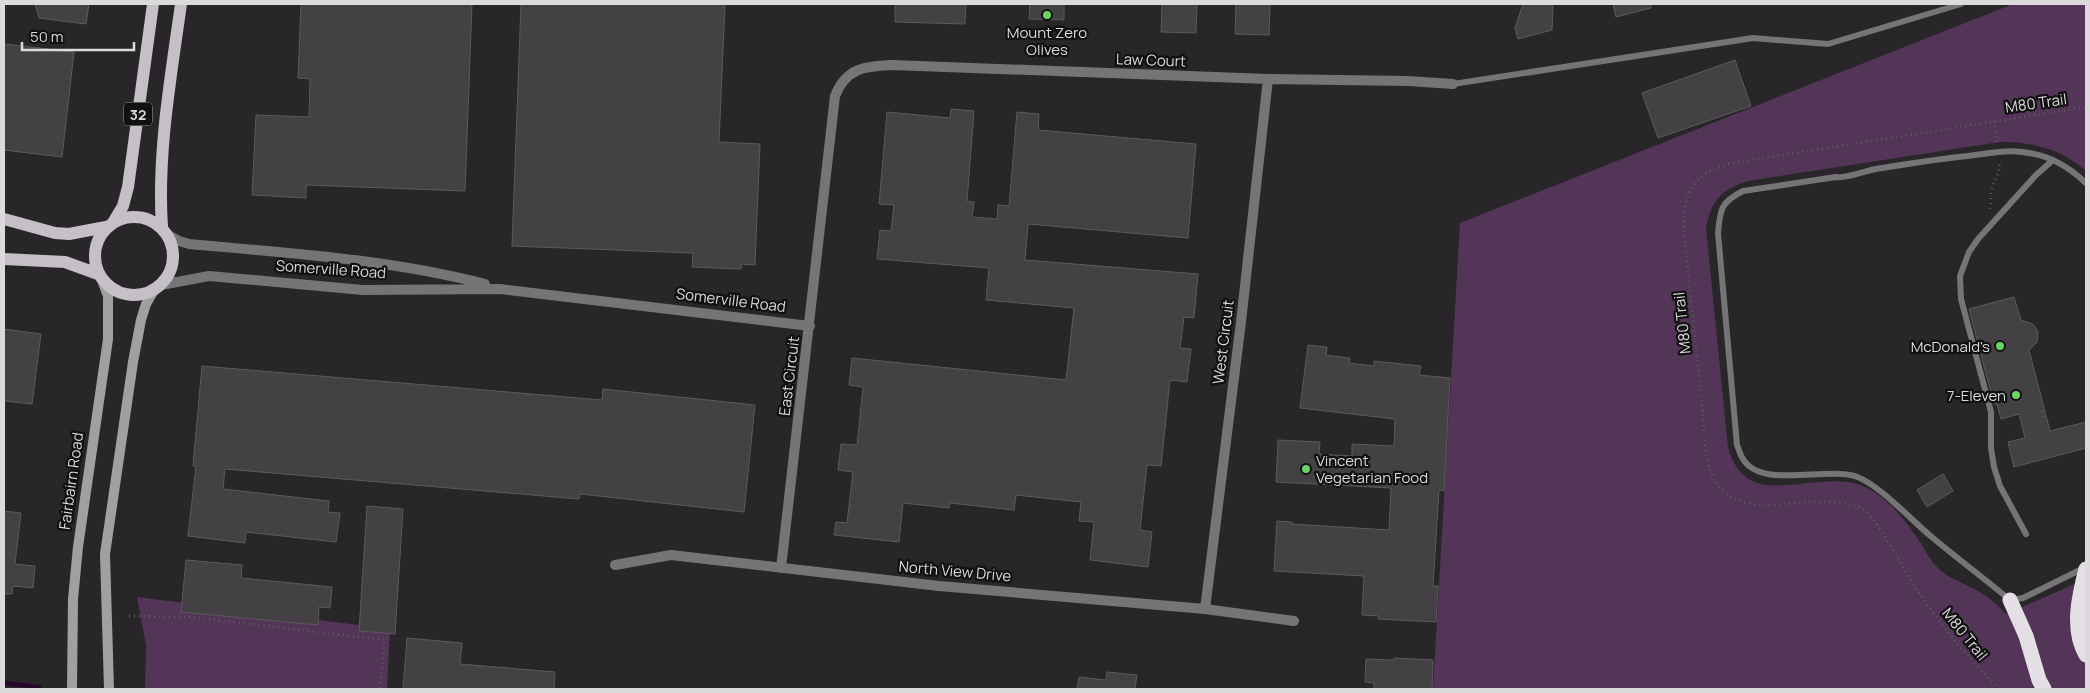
<svg xmlns="http://www.w3.org/2000/svg" width="2090" height="693" viewBox="0 0 2090 693" font-family="Manrope,sans-serif">
<rect width="100%" height="100%" fill="#29262a"/>
<path fill="#533558" d="M2013,4h73v167c-23,-21 -55,-30 -86,-29l-252,39c-28,9 -36,19 -42,47l22,219c18,68 84,22 132,38 28,11 46,36 62,60 4,8 9,16 15,22 12,13 28,16 43,25 10,6 18,14 26,22l80,-35v110h-653l27,-466z
M137,597l253,32 -3,60h-242l1,-44z"/>
<g fill="none" stroke-linecap="round" stroke-linejoin="round">
<path stroke="#250929" stroke-width="4.5" d="M4,683l35,4"/>
</g>
<path fill="#444145" stroke="#5d595d" d="M35,4h54l-3,20 -47,-6z
M301,4h171l-7,187 -159,-6v13l-54,-3 4,-80 53,2 1,-38 -12,-1z
M521,4h204l-6,138 41,2 -5,121 -14,-1v5l-49,-2 1,-14 -181,-7z
M895,4h71l-1,20 -70,-2z
M1030,4h34v16l-35,-1z
M1162,4h35l-1,29 -35,-1z
M1236,4h34l-1,31 -34,-1z
M1523,4h30l-1,26 -34,9 -3,-11z
M1613,4h38v4l-35,9z
M4,44l70,8 -12,105 -58,-7z
M1735,60l16,46 -93,32 -16,-45z
M951,109l23,2 -7,90 7,1 -2,15 25,2 1,-14 11,1 8,-94 22,2 -1,16 158,14 -8,94 -160,-14 -3,36 173,14 -4,44 -10,-1 -4,31 11,1 -4,33 -17,-2 -9,86 -14,-1 -7,65 12,2 -4,35 -58,-7 4,-38 -15,-1 2,-19 -65,-7 -2,15 -64,-7 -1,5 -46,-5 -4,39 -65,-7 2,-13 11,1 6,-51 -15,-2 3,-26 16,1 6,-58 -14,-2 3,-27 214,22 8,-72 -88,-8 3,-32 -112,-9 3,-29 11,1 3,-26 -15,-1 8,-92 63,6z
M2014,297l7,23 12,4 5,7 -1,11 -8,8 21,81 36,-9v26l-72,19 -6,-25 17,-4 -6,-24 -18,5 -4,-15h-3l-25,-95z
M4,329l37,5 -9,70 -28,-3z
M1308,345l19,2 -1,8 24,3 -1,5 25,3v-5l47,5 -2,9 31,3 -6,113 -5,-1 -6,96h5l-2,36 -58,-3 1,-3 -17,-1 2,-39 -90,-5 3,-50 15,1v2l97,6 2,-42 -115,-6 2,-42 42,2 -1,12 16,1 17,1v-12l42,2 1,-27 -95,-11z
M202,366l400,34 1,-11 152,16 -11,107 -164,-18 -1,5 -354,-30 -2,20 106,12 -1,11 12,1 -4,29 -90,-10 -1,11 -57,-7 8,-70h-3z
M1943,474l10,17 -26,16 -10,-17z
M367,506l36,3 -8,125 -36,-3z
M4,511l17,2 -6,51 20,2 -2,22 -20,-2 -1,8h-8z
M186,560l56,5 -1,13 91,9 -2,21 -11,-1 -1,18 -137,-13z
M407,638l55,5 -2,21 95,8 -1,17h-151z
M1394,658l39,2 -1,29h-58v-6l-9,-1 1,-23 27,1z
M1107,672l30,3 -2,14h-58l2,-12 27,3z"/>
<g fill="none" stroke-linecap="round" stroke-linejoin="round">
<path stroke="#605e61" stroke-width="2.5" stroke-dasharray="1 4" stroke-linecap="butt" d="M1994,121l3,21
M1990,209c1,-6 0,-13 2,-20 2,-11 9,-15 7,-27
M2042,411l2,9
M129,616l62,1 194,23 -5,49
M1999,689c-32,-32 -59,-65 -84,-102 -12,-19 -35,-64 -50,-76 -20,-16 -76,-6 -101,-6 -19,-1 -39,-6 -49,-24 -12,-19 -11,-55 -13,-78 -6,-56 -12,-113 -18,-169 -2,-40 8,-61 48,-71l354,-56"/>
<path stroke="#757476" stroke-width="6" d="M1453,84l300,-46 75,6 133,-40
M2026,534l-26,-48 -6,-19 -3,-19v-36l-30,-113 -1,-23 9,-24 9,-13 58,-64 17,-15
M2084,568l-61,30 -13,2c-25,-21 -52,-41 -77,-62 -21,-17 -54,-54 -78,-62 -31,-9 -94,13 -112,-17 -3,-4 -4,-10 -6,-14l-19,-212c2,-24 3,-31 25,-42l93,-14c10,2 28,-6 40,-8 31,-5 61,-10 92,-13 20,-3 41,-7 61,-3 23,3 41,15 57,30"/>
<path stroke="#757476" stroke-width="10" d="M168,235l11,6 10,3c99,9 199,15 296,40
M161,285l48,-9 154,14 137,-1 310,37
M615,565l56,-10 268,31 266,23 89,12
M781,568l54,-472c11,-28 30,-30 57,-31l376,14 140,2 45,3
M1205,609l36,-287 27,-243"/>
<path stroke="#a29fa2" stroke-width="10" d="M72,689l1,-90 5,-52 30,-208v-43l-6,-16
M109,689l-4,-135 28,-192 8,-42 5,-16 8,-14"/>
<path stroke="#c4c0c5" stroke-width="12" d="M95 256a39 39 0 1 1 78 0a39 39 0 1 1-78 0Z
M4,219l51,14 14,1 37,-7
M114,221l9,-15 5,-19 25,-183
M162,227c-5,-73 9,-151 19,-223
M4,259l61,3 33,12"/>
<path stroke="#e4dfe4" stroke-width="15" d="M2086,569c-7,27 -15,60 0,86
M2010,600l16,36 13,44 5,9"/>
</g>
<g fill="#6ad363" stroke="#111011" stroke-width="2">
<circle cx="1047" cy="15" r="5"/>
<circle cx="2000" cy="346" r="5"/>
<circle cx="2016" cy="395" r="5"/>
<circle cx="1306" cy="469" r="5"/>
</g>
<g text-anchor="middle" dominant-baseline="central" stroke-width="4.5" stroke-linejoin="round" paint-order="stroke">
<rect fill="#111011" stroke="#9f9d9f" stroke-width="1" x="124" y="102.5" width="28" height="23" rx="4"/>
<g font-size="14" font-weight="bold" fill="#dcdadc">
<text x="138" y="114">32</text>
</g>
<g font-size="15" fill="#dcdadc" stroke="#111011" text-anchor="end">
<text x="1047" y="32" text-anchor="middle">Mount Zero<tspan x="1047" dy="17">Olives</tspan></text>
<text x="1990" y="346">McDonald's</text>
<text x="2006" y="395">7-Eleven</text>
<text x="1316" y="460" text-anchor="start">Vincent<tspan x="1316" dy="17">Vegetarian Food</tspan></text>
</g>
<g font-size="15" fill="#dcdadc" stroke="#111011">
<text transform="translate(1151 60) rotate(2)">Law Court</text>
<text transform="translate(2036 103) rotate(-8)">M80 Trail</text>
<text transform="translate(331 269) rotate(4)">Somerville Road</text>
<text transform="translate(731 300) rotate(7)">Somerville Road</text>
<text transform="translate(1682 323) rotate(-96)">M80 Trail</text>
<text transform="translate(1223 342) rotate(-83)">West Circuit</text>
<text transform="translate(789 376) rotate(-83)">East Circuit</text>
<text transform="translate(71 481) rotate(-82)">Fairbairn Road</text>
<text transform="translate(955 571) rotate(5)">North View Drive</text>
<text transform="translate(1965 634) rotate(51)">M80 Trail</text>
</g>
</g>
<rect width="2090" height="693" fill="none" stroke="#dcdadc" stroke-width="10"/>
<path d="M22 42v8h112v-8" fill="none" stroke="#dcdadc" stroke-width="2.5"/>
<text x="30" y="42" font-size="15" fill="#dcdadc" stroke="#111011" stroke-width="4" paint-order="stroke">50 m</text>
</svg>
